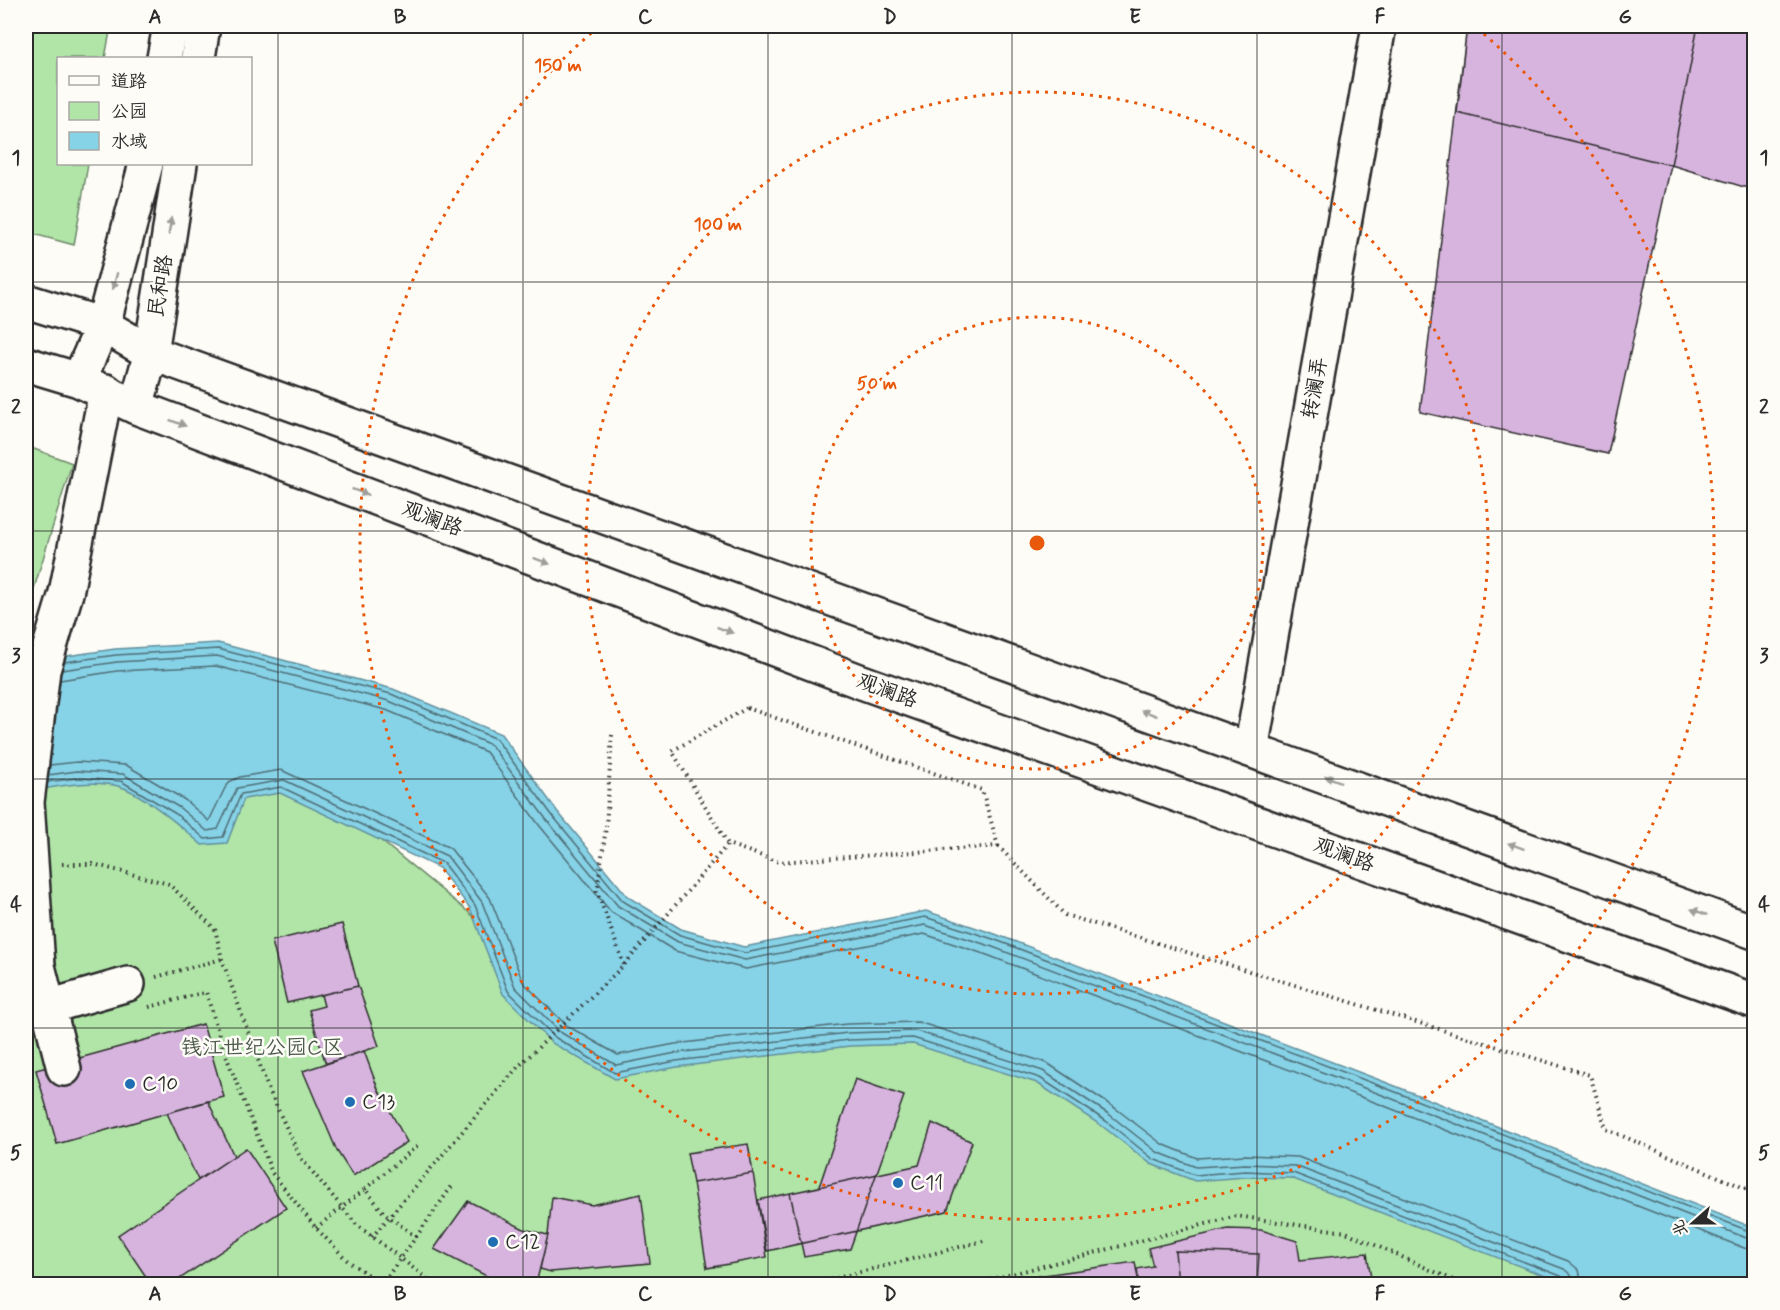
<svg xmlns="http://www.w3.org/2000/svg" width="1780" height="1310" viewBox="0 0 1780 1310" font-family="Mynerve,'LXGW WenKai TC',sans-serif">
<rect width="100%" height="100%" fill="#fdfcf7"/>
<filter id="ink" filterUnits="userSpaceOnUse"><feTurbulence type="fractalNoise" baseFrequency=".0167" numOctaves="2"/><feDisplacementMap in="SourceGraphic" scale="12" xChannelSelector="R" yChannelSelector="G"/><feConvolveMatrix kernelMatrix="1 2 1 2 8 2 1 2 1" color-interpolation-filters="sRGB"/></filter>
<g filter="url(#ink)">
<path fill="#b0e5a7" stroke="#6e8869" stroke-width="1.5" d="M26,26h85l-6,32h-47v106h30l-14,81 -48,-13z
M26,446l46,17 -46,152z
M226,714l399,326 270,-21 343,120 326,145h-1538v-530z"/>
<path fill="#86d2e7" stroke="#628f9c" stroke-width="1.5" d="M218,643l175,46 108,45 56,77 71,86 53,32 63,18 182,-36 69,23 395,150 364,144v56h-188l-275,-106 -46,-1 -50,4 -44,-17 -49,-38 -65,-43 -124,-39 -63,2 -173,21 -62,12 -63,-36 -49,-49 -33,-86 -31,-40 -159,-75 -36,6 -17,44 -25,2c-18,-16 -61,-53 -84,-59 -29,-7 -63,1 -92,6v-130l89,-13z"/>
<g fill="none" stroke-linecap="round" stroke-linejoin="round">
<path stroke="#4f6e76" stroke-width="1.5" d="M64,662l52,-7 102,-6 173,45 105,45 56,76 71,86 57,34 65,18 180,-36 68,22 395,150 366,144
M62,670l55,-8 100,-6 172,45 102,44 55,74 72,87 60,36 67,18 180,-35 65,21 395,150 369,145
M60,680l57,-9 99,-5 170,44 100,42 53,73 72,87 64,39 71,18 178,-35 63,21 395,150 362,143 10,2
M50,765l27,-3 49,3 59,35 24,21 16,-33 6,-7 9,-4 41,-7 169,78 40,50 33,84 43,43 52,30 57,-11 172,-20 71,-2 129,41 68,45 47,36 35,14 48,-3 53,2 270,104 11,9 3,14
M48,775l29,-4 46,3 57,34 27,23 11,-2 19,-41 47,-8 163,76 35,46 33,85 45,45 56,33 60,-12 172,-20 68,-2 127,40 67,44 47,37 39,15 49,-3 50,2 269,103 7,6 2,9
M47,782l30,-4 44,3 55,33 29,25 18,-2 18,-43 40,-7 162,76 32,42 33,86 48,47 59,35 61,-12 173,-21 64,-2 127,40 66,43 47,38 42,16 50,-4 48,2 268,103 5,8"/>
</g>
<path fill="#d7b4de" stroke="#2b2b2b" stroke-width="1.5" d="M1467,26h287v164l-83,-25 -63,289 -188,-42z
M1467,26h231l-27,139 -214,-52z
M342,924l16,62 -71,17 -15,-62z
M358,986l21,60 -53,18 -17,-54 15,-4 -3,-11z
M203,1024l21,73 -167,47 -21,-74z
M364,1051l14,38 29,53 -54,34 -16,-25 -34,-80z
M855,1079l49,17 -54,153 -46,8 -14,-64 29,-6z
M208,1101l26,55 -36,24 -31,-67z
M932,1123l40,19 -25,69 -180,40 -9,-51 161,-35z
M748,1144l5,29 -60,10 -6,-30z
M246,1148l40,60 -114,76h-21l-33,-49z
M753,1173l14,84 -60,11 -14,-85z
M641,1194l9,69 -76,7 -23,2 -11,-3 8,-34 4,-38 40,8z
M468,1201l56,28 24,6 -12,49 -36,-1 -66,-34z
M1228,1229l33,1 36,11 3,19 67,-7 5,31h-115l2,-30 -84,-3 3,33h-39l-2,-15 16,-3 -5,-18z
M1175,1251l84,3 -2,30h-79z
M1135,1262l4,22h-100l-1,-8z"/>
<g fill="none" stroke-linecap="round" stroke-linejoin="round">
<g stroke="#2b2b2b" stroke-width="38">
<path id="minor" d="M66,593l40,-202
M1251,750l128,-724
M38,966l26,103
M48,1007l80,-23"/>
</g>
<g stroke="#2b2b2b" stroke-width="38">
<path id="major" d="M164,58l6,-32
M198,58l5,-32
M26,301l77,24 48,28 1603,579
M26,364l53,16 57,27 723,274 895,320
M79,380l24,-55 43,-161
M136,407l15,-54 29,-189"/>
</g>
<path stroke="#2b2b2b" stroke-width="4" stroke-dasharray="1.5 4.5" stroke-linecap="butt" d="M747,708l235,82 16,56 -219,16 -51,-18 -56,-93z
M612,735l-6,92 -9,64 27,74
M998,846l67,69 525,160 16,54 148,63
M62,864h31l76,20 46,45 7,30 46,129 32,69 56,67 74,57 8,3
M156,977l66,-18
M149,1007l57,-15 17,56 49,125 44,55 31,32 33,24
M365,1189l52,-43
M372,1237l145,-169 107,-103 104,-121
M416,1237l36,-51
M813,1284l174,-44
M973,1284l264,-68 109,16 116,52"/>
<use href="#minor" stroke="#fdfcf7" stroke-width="33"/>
<use href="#major" stroke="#fdfcf7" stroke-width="33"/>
<g stroke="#2b2b2b" stroke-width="38" stroke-linecap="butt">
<path id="minor-bridge" d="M38,966l-11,-164 16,-132 23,-77"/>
</g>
<path stroke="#2b2b2b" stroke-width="4" stroke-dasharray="1.5 4.5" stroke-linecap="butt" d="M316,1228l49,-39 19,24 32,24 -34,47"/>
<use href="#minor-bridge" stroke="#fdfcf7" stroke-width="33"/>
</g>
<defs><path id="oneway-solid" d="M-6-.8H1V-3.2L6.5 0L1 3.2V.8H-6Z" transform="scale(1.5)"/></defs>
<g fill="#9e9e9b">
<use href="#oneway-solid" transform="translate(170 226) rotate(-81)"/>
<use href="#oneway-solid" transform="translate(115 281) rotate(105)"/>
<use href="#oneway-solid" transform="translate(178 423) rotate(21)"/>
<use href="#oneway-solid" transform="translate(360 492) rotate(21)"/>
<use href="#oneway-solid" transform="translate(542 561) rotate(21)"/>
<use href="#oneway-solid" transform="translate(725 630) rotate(21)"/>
<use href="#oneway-solid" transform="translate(1149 713) rotate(-160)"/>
<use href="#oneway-solid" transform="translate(1333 779) rotate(-160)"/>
<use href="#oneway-solid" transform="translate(1516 846) rotate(-160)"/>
<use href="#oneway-solid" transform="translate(1699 912) rotate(-160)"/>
</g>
</g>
<path fill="none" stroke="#2b2b2b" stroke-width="1.5" stroke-opacity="0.55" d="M278,26v1258M523,26v1258M768,26v1258M1012,26v1258M1257,26v1258M1502,26v1258M26,282h1728M26,531h1728M26,779h1728M26,1028h1728"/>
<g fill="none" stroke="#e8590c" stroke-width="3" stroke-dasharray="3 6">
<circle cx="1037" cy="543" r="226"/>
<circle cx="1037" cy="543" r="451"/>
<path d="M1477 28A677 677 0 1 1 597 28"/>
</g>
<g fill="#1f6fb2" stroke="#fdfcf7" stroke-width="2">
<circle cx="130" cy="1084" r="6"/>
<circle cx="350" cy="1102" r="6"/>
<circle cx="898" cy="1183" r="6"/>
<circle cx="493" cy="1242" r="6"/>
</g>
<g text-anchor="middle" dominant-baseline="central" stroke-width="5" stroke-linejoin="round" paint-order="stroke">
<g font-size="21" fill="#2b2b2b" stroke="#fdfcf7">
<text transform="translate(161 286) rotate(-81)">民和路</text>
<text transform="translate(1315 388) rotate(-80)">转澜弄</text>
<text transform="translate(432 519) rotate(21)">观澜路</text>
<text transform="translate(887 691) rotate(20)">观澜路</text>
<text transform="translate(1344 855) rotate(20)">观澜路</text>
</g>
<g font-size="21" fill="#4c5a4a" stroke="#fdfcf7">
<text x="262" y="1048">钱江世纪公园C区</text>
</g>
<g font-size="21" fill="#2b2b2b" stroke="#fdfcf7" text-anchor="start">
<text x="142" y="1084">C10</text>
<text x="362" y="1102">C13</text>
<text x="910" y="1183">C11</text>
<text x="505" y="1242">C12</text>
</g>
</g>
<circle cx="1037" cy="543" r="9" fill="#e8590c" stroke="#fdfcf7" stroke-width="3"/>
<g font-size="18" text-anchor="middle" font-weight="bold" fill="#e8590c" stroke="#fdfcf7" stroke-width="5" stroke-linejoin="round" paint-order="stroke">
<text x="558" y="71">150 m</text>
<text x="718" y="230">100 m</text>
<text x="877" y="389">50 m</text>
</g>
<rect width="1780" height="1310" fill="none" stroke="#fdfcf7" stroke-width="66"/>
<rect x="57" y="57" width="195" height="108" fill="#fdfcf7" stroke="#a9a8a5" stroke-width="1.5"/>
<rect x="69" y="76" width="30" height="9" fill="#fdfcf7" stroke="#a9a8a5" stroke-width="1.5"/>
<text x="111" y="87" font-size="18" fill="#2b2b2b">道路</text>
<rect x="69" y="102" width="30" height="18" fill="#b0e5a7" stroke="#a9a8a5" stroke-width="1.5"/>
<text x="111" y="117" font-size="18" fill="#2b2b2b">公园</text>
<rect x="69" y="132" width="30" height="18" fill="#86d2e7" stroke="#a9a8a5" stroke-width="1.5"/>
<text x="111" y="147" font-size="18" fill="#2b2b2b">水域</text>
<g transform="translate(1693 1223) rotate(249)" stroke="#fdfcf7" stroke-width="4.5" paint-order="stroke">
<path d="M0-4.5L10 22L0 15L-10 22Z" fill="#2b2b2b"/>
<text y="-9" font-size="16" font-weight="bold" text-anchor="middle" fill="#2b2b2b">北</text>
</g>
<rect x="33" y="33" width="1714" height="1244" fill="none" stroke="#2b2b2b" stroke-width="2"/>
<g font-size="20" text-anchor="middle" font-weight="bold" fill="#2b2b2b">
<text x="155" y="23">A</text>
<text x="400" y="23">B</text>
<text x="645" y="23">C</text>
<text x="890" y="23">D</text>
<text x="1135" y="23">E</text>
<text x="1380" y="23">F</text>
<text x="1625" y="23">G</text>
<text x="16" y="164">1</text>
<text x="1764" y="164">1</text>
<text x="16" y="413">2</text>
<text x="1764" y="413">2</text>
<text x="16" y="662">3</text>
<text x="1764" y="662">3</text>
<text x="16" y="911">4</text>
<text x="1764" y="911">4</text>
<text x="16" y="1159">5</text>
<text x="1764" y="1159">5</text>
<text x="155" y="1300">A</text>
<text x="400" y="1300">B</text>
<text x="645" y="1300">C</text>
<text x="890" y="1300">D</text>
<text x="1135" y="1300">E</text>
<text x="1380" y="1300">F</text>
<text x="1625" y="1300">G</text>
</g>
</svg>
